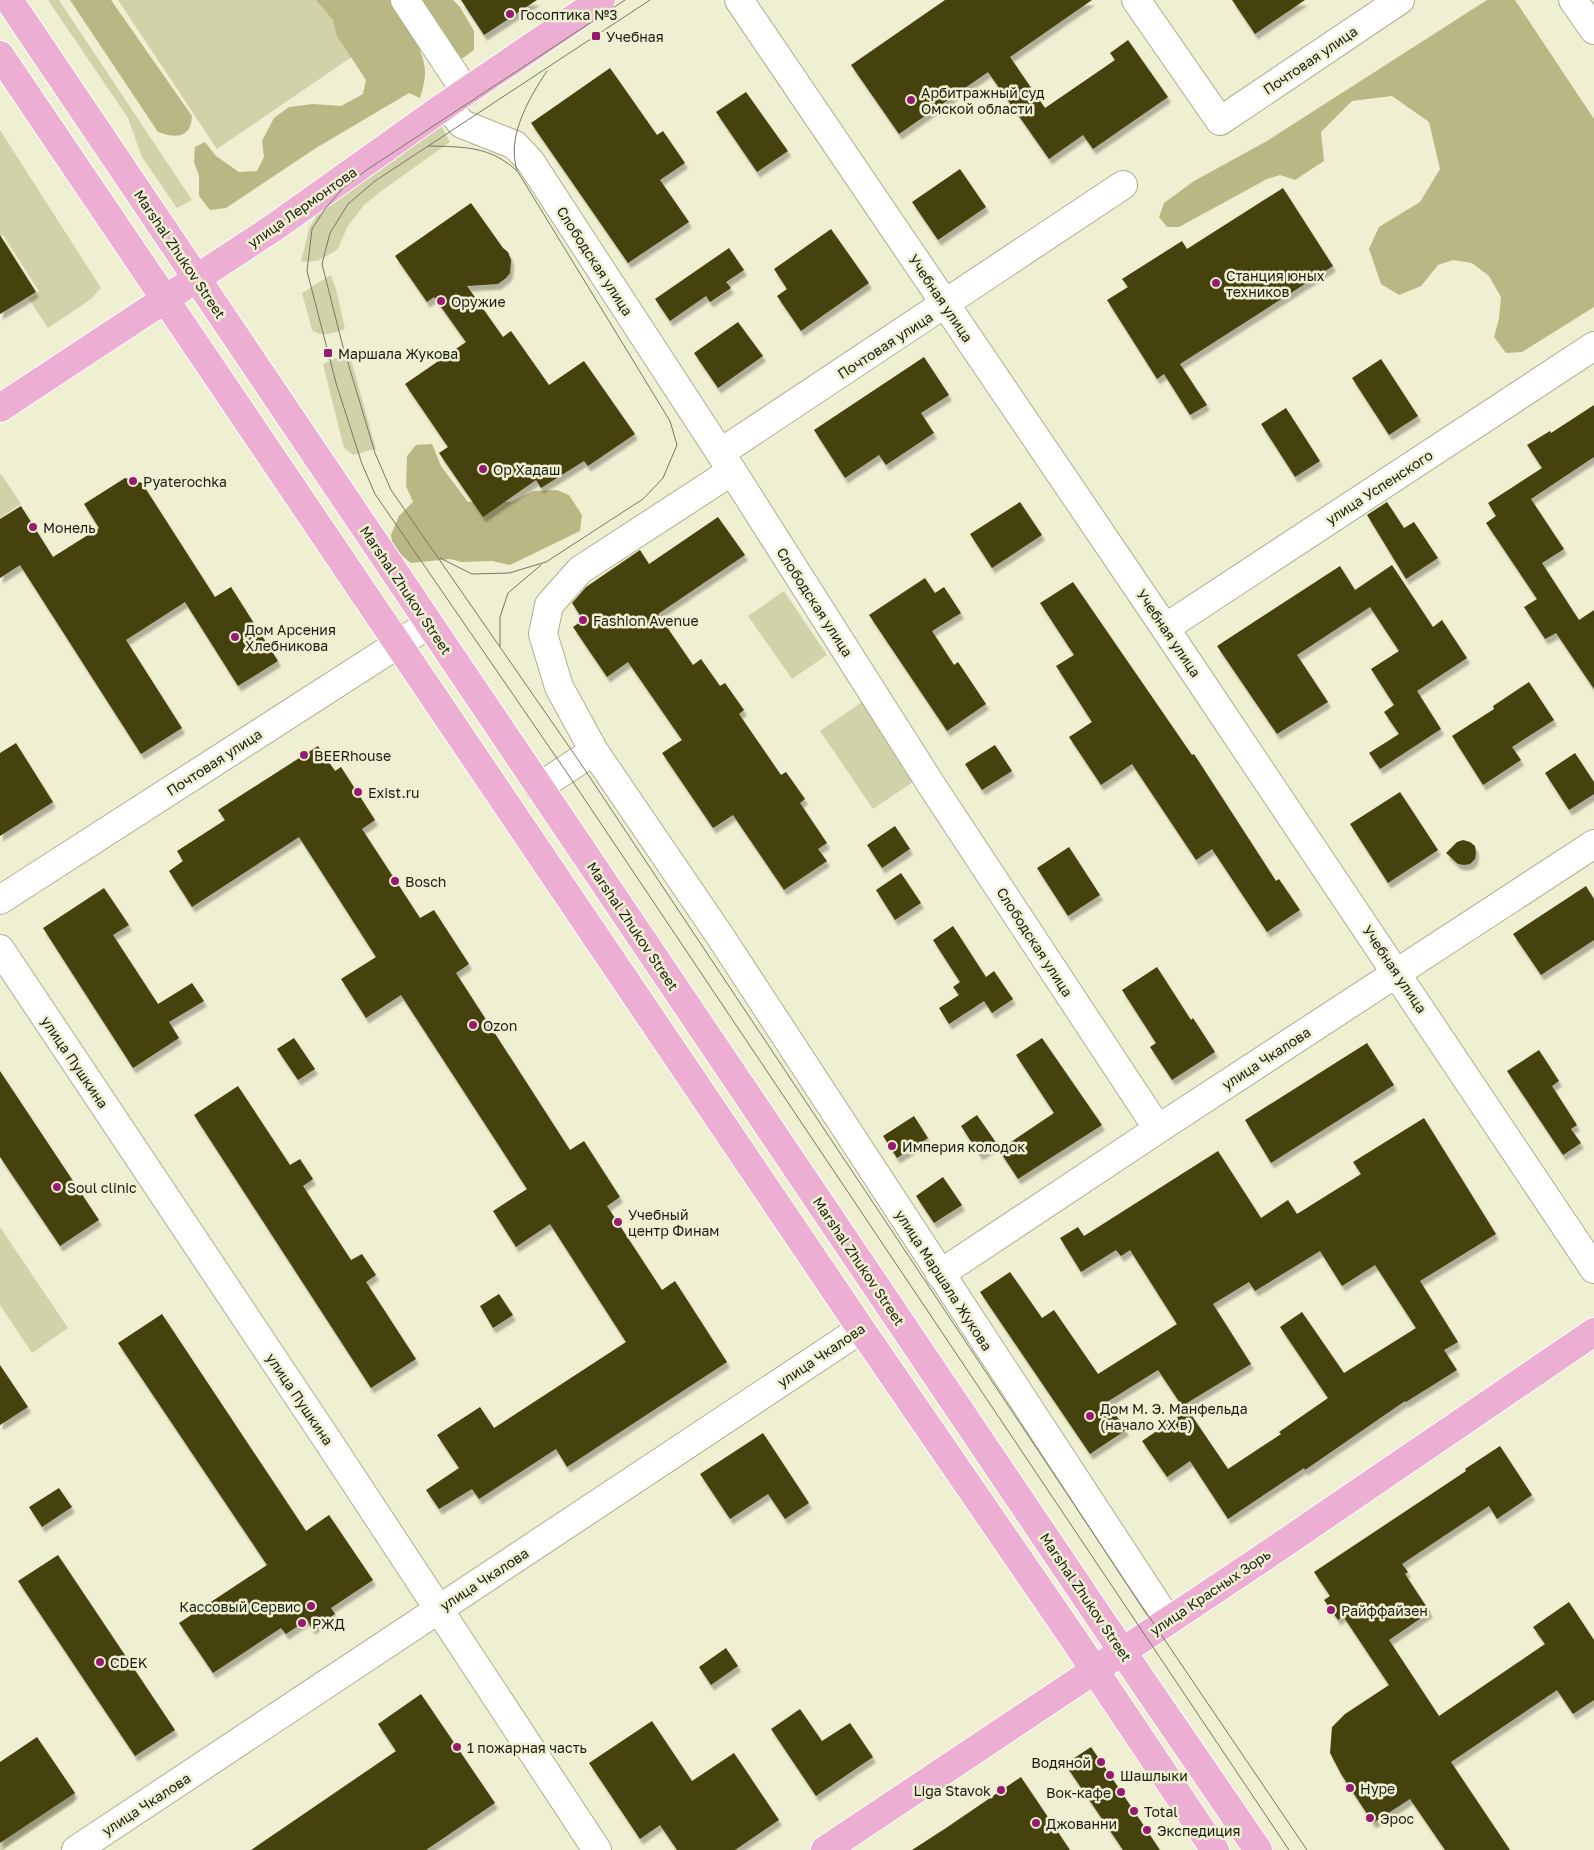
<svg xmlns="http://www.w3.org/2000/svg" width="1594" height="1850" viewBox="0 0 1594 1850" font-family="'Golos Text',sans-serif">
<defs>
<filter id="shadow"><feDropShadow dx="3" dy="5.5" stdDeviation="1" flood-color="#0004"/></filter>
</defs>
<rect width="100%" height="100%" fill="#efefd2"/>
<path fill="#d1d1aa" d="M48,0h11l133,200 -15,8 -35,-51 -14,-39z
M118,0h207l34,52 -142,97z
M438,119l12,23 -70,50 -16,13 -16,21 -11,24 -20,11 -16,1 8,-34 15,-24z
M0,130l101,158 -10,11 -43,29 -19,-29 10,-8 -36,-56 -3,1z
M331,275l5,14 9,40c-12,4 -23,9 -33,1l-10,-37z
M349,352l27,97 -23,6 -9,-7 -21,-84z
M1,474l20,30 -21,14v-43z
M784,591l43,64 -35,24 -44,-63z
M862,702l54,78 -43,29 -53,-78z
M0,1227l68,101 -36,25 -32,-48z
M75,1793l-1,10 -71,47h-3v-7z"/>
<path fill="#b9b884" d="M70,0h41l81,116c-1,23 -17,22 -34,16z
M316,0h137l7,7 14,24v19l-11,8 -11,1 -19,-25 -15,11c9,23 9,30 2,53l-11,-5 -93,55 -90,60 -16,2 -11,-14v-20l-5,-14 1,-15 10,-5 11,14 23,16 18,-1 7,-14 -2,-16 12,-23 15,-11 24,-3 28,2 22,-12 3,-14 -29,-44 -4,-16z
M1487,0h28l79,119v188l-72,45 -16,1 -12,-16 5,-18 2,-22 -12,-21 -17,-13 -19,-3 -15,5 -17,21 -22,9 -18,-11 -12,-35 10,-22 41,-25 20,-33 -11,-47 -37,-26 -40,5 -31,31 3,29 -29,19 -15,-5 -13,4 -88,48h-12l-8,-10 5,-14 30,-22 73,-40z
M432,444l9,22 27,36 25,-1 18,1 22,-11 24,-1 12,5 13,20 -2,16 -70,34 -18,-4 -30,1 -12,-3 -39,4 -10,-8 -9,-12 -1,-8 8,-19 14,-14 -7,-16 1,-30 9,-11z"/>
<path fill="#454310" filter="url(#shadow)" d="M461,0h76l-53,35z
M945,0h147l-82,57 35,51 70,-48 -5,-7 18,-13 40,57 -75,52 -10,-14 -34,24 -61,-87 -89,62 -48,-69z
M1232,0h73l-50,34z
M610,68l47,67 6,-4 22,32 -25,17 29,42 -61,41 -97,-140z
M746,92l42,59 -31,21 -41,-60z
M960,169l26,38 -48,33 -26,-38z
M1283,188l50,78 -153,98 27,41 -17,10 -26,-41 -7,5 -50,-79 21,-13 -6,-8 60,-38 5,8z
M471,203l32,45 5,4 3,8 -1,13 -4,5 -8,6 -31,2 36,51 8,-6 38,54 35,-24 51,73 -47,32 -4,-5 -43,27 -5,-8 -53,37 -44,-64 9,-6 -43,-63 61,-42 -32,-45 -7,5 -32,-46z
M831,229l38,54 -68,48 -24,-35 10,-7 -13,-20z
M0,235l36,57 -36,22z
M729,248l15,22 -18,12 5,6 -21,14 -4,-6 -36,25 -15,-22z
M738,322l25,34 -45,32 -24,-35z
M924,357l25,38 -28,18 13,20 -48,32 -7,-10 -34,23 -31,-48z
M1381,359l37,57 -29,19 -37,-57z
M1594,405v52l-63,42 33,50 -22,14 37,57 15,-10v79l-38,-56 -11,6 -21,-32 13,-8 -51,-76 10,-7 -8,-13 54,-35 -15,-23 23,-14 1,2z
M1286,408l34,53 -25,16 -34,-53z
M125,478l17,5 73,114 16,-10 47,74 -40,25 -53,-84 -59,38 56,88 -41,26 -121,-189 -20,13v-59l21,-13 32,51 46,-29 -15,-24z
M1020,502l22,33 -50,33 -22,-34z
M1387,502l17,26 10,-6 24,36 -32,21 -39,-64z
M718,517l27,38 -87,59 35,51 8,-6 19,27 5,-3 19,27 -5,4 42,61 5,-3 19,27 -5,4 27,40 -9,6 9,12 -43,29 -51,-75 -20,13 -51,-75 20,-13 -54,-78 -21,15 -34,-50 10,-7 -11,-17 14,-16 54,-37 9,14z
M1392,565l41,62 9,-7 25,38 -50,33 24,38 -61,40 -11,-16 30,-19 -15,-22 10,-7 -23,-36 28,-18 -29,-44 -73,48 31,47 -51,32 -60,-88 123,-80 15,24z
M925,578l10,15 9,-6 17,26 -29,18 22,34 4,-3 28,42 -39,27 -78,-116z
M1073,582l119,173 2,-1 82,127 3,-2 21,31 -33,22 -55,-83 -16,11 -64,-96 -31,21 -32,-48 23,-15 -36,-56 18,-11 -34,-52z
M1529,682l25,38 -42,27 9,13 -38,25 -31,-49 42,-27 -1,-3z
M16,743l37,59 -53,34v-83z
M995,745l17,26 -30,19 -17,-26z
M318,746l17,25 6,-4 34,53 -13,9 58,89 14,-8 35,54 -13,9 114,177 14,-9 36,56 -13,9 55,84 13,-9 52,81 -160,105 -11,-18 -77,50 -7,-10 -33,20 -13,-19 33,-22 -22,-33 43,-28 14,21 132,-86 -76,-118 -34,23 -23,-36 34,-22 -126,-194 -35,23 -25,-39 35,-22 -77,-120 -107,70 -23,-36 14,-10 -6,-10 48,-31 -7,-10z
M1575,753l19,29v12l-25,16 -24,-37z
M1400,792l38,58 -50,33 -38,-59z
M895,826l15,23 -28,19 -15,-23z
M1463,840l7,2 5,4 1,6 -1,7 -5,5 -6,1 -6,-1 -12,-11 11,-11z
M1069,847l31,48 -32,21 -31,-48z
M901,873l20,30 -26,17 -19,-30z
M1586,886l8,13v41l-53,35 -28,-41z
M104,888l25,37 -16,10 45,69 34,-21 12,18 -35,21 10,16 -46,30 -90,-140z
M953,926l33,51 8,-6 19,28 -21,14 -8,-12 -35,23 -10,-16 20,-13 -6,-8 7,-5 -27,-42z
M1157,967l34,53 2,-2 22,34 -43,28 -22,-33 6,-4 -34,-53z
M294,1038l21,31 -17,11 -21,-31z
M1042,1038l60,87 -84,54 -19,-29 55,-37 -38,-58z
M1367,1043l27,42 -123,78 -26,-43z
M1539,1050l20,31 -7,5 25,39 -6,4 10,14 -18,12 -56,-84z
M0,1071l99,149 -39,26 -60,-89z
M238,1086l52,79 10,-6 13,20 -10,7 48,74 11,-6 14,21 -10,7 50,77 -45,29 -177,-273z
M977,1115l20,29 -17,11 -19,-29z
M914,1116l14,22 -31,20 -14,-22z
M1424,1118l72,116 -76,47 38,61 -14,8 13,20 -51,32 -1,-1 -100,69 -1,-2 -76,51 -38,-58 -23,16 -25,-36 46,-31 40,59 53,-35 -2,-2 49,-34 -48,-71 22,-15 42,61 72,-45 -41,-63 -33,21 -22,-35 -65,40 -6,-9 -36,22 38,60 -69,42 -24,-36 -51,32 19,28 -36,24 -110,-162 30,-20 32,46 12,-8 44,64 79,-50 -47,-74 -9,6 -5,-6 -35,22 -21,-34 18,-11 6,9 134,-85 43,67 27,-18 9,14 64,-40 -8,-12z
M943,1177l19,28 -28,18 -18,-27z
M499,1294l14,21 -20,13 -13,-22z
M162,1314l144,217 23,-16 44,65 -42,28 4,6 -23,15 -5,-9 -21,14 -5,-6 -68,45 -34,-50 88,-58 -149,-222z
M0,1365l28,42 -28,18z
M763,1433l46,70 -24,16 -17,-25 -38,25 -30,-45z
M1500,1446l32,49 -35,24 -8,-13 -87,58 6,8 -3,2 25,38 -41,28 50,76 106,-72 -12,-17 36,-25 25,38v60l-21,14 -16,-24 -106,72 59,88h-65l-35,-51 -37,24 -32,-49 -11,-21 2,-26 13,-13 44,-29 -46,-69 -5,4 -14,-20 6,-4 -16,-24 152,-101 -1,-2z
M59,1488l13,19 -30,20 -13,-20z
M58,1555l117,175 -40,26 -117,-175z
M726,1648l12,18 -27,19 -12,-18z
M421,1694l74,109 -69,47h-175l145,-99 -18,-27z
M800,1709l22,32 28,-18 23,34 -57,39 -45,-67z
M652,1721l40,60 42,-28 45,67 -44,30h-58l-17,-25 -20,14 -51,-76z
M37,1737l38,56 -75,50v-81z
M1091,1747l19,28 50,75h-37l-58,-86z
M1021,1777l49,73h-158l34,-22z"/>
<g fill="none" stroke-linecap="round" stroke-linejoin="round">
<g stroke="#aeae92" stroke-width="30">
<path id="minor" d="M405,0l61,92
M739,0l426,628 429,641
M1136,0l84,121 180,-121
M1573,0l21,30
M446,105l16,19 53,21 15,16 202,310 200,315 226,343
M720,453l403,-268
M732,471l-152,99 -31,35 -6,29 16,53 35,64 128,188 446,682
M1165,628l429,-282
M539,787l55,-36
M0,900l429,-276
M0,949l330,495 267,406
M940,1274l218,-145 436,-285
M76,1850l785,-521"/>
</g>
<g stroke="#fff" stroke-width="30">
<path id="major" d="M9,0l1113,1651 136,199
M0,55l861,1274 210,306 144,215
M0,408l276,-182 170,-121 155,-105
M825,1850l439,-293 330,-225"/>
</g>
<use href="#minor" stroke="#fff" stroke-width="28"/>
<use href="#major" stroke="#ecaed3" stroke-width="28"/>
<path stroke="#777764" stroke-width="1" d="M625,0l-257,169 -26,20 -17,20 -13,20 -5,42 29,112 26,81 13,30 190,276 724,1080
M650,0l-275,181 -27,23 -18,29 -8,31 20,79 33,110 16,37 188,271 554,832 174,257
M429,146c36,1 62,0 89,26l152,249 7,24 -14,33 -20,21 -97,63 -37,11 -37,1 -32,-16
M517,170c-11,-33 12,-72 30,-99
M500,646v-29l8,-24 33,-28"/>
</g>
<g fill="#981970" stroke="#efefd2" stroke-width="2">
<circle cx="510" cy="14" r="5"/>
<rect x="591" y="31" width="10" height="10" rx="2.5"/>
<circle cx="911" cy="100" r="5"/>
<circle cx="1216" cy="283" r="5"/>
<circle cx="441" cy="301" r="5"/>
<rect x="323" y="348" width="10" height="10" rx="2.5"/>
<circle cx="483" cy="469" r="5"/>
<circle cx="133" cy="481" r="5"/>
<circle cx="33" cy="527" r="5"/>
<circle cx="583" cy="620" r="5"/>
<circle cx="235" cy="637" r="5"/>
<circle cx="304" cy="755" r="5"/>
<circle cx="358" cy="792" r="5"/>
<circle cx="395" cy="881" r="5"/>
<circle cx="473" cy="1025" r="5"/>
<circle cx="892" cy="1146" r="5"/>
<circle cx="57" cy="1187" r="5"/>
<circle cx="618" cy="1222" r="5"/>
<circle cx="1090" cy="1416" r="5"/>
<circle cx="311" cy="1606" r="5"/>
<circle cx="1331" cy="1610" r="5"/>
<circle cx="302" cy="1623" r="5"/>
<circle cx="100" cy="1662" r="5"/>
<circle cx="457" cy="1747" r="5"/>
<circle cx="1101" cy="1762" r="5"/>
<circle cx="1110" cy="1775" r="5"/>
<circle cx="1350" cy="1788" r="5"/>
<circle cx="1001" cy="1790" r="5"/>
<circle cx="1121" cy="1792" r="5"/>
<circle cx="1134" cy="1811" r="5"/>
<circle cx="1370" cy="1818" r="5"/>
<circle cx="1036" cy="1823" r="5"/>
<circle cx="1147" cy="1830" r="5"/>
</g>
<g text-anchor="middle" dominant-baseline="central" stroke-width="5" stroke-linejoin="round" paint-order="stroke">
<g font-size="14" fill="#1d1d13" stroke="#efefd2" text-anchor="start">
<text x="520" y="14">Госоптика №3</text>
<text x="606" y="36">Учебная</text>
<text x="921" y="92">Арбитражный суд<tspan x="921" dy="16">Омской области</tspan></text>
<text x="1226" y="275">Станция юных<tspan x="1226" dy="16">техников</tspan></text>
<text x="451" y="301">Оружие</text>
<text x="338" y="353">Маршала Жукова</text>
<text x="493" y="469">Ор Хадаш</text>
<text x="143" y="481">Pyaterochka</text>
<text x="43" y="527">Монель</text>
<text x="593" y="620">Fashion Avenue</text>
<text x="245" y="629">Дом Арсения<tspan x="245" dy="16">Хлебникова</tspan></text>
<text x="314" y="755">BEERhouse</text>
<text x="368" y="792">Exist.ru</text>
<text x="405" y="881">Bosch</text>
<text x="483" y="1025">Ozon</text>
<text x="902" y="1146">Империя колодок</text>
<text x="67" y="1187">Soul clinic</text>
<text x="628" y="1214">Учебный<tspan x="628" dy="16">центр Финам</tspan></text>
<text x="1100" y="1408">Дом М. Э. Манфельда<tspan x="1100" dy="16">(начало XX в)</tspan></text>
<text x="301" y="1606" text-anchor="end">Кассовый Сервис</text>
<text x="1341" y="1610">Райффайзен</text>
<text x="312" y="1623">РЖД</text>
<text x="110" y="1662">CDEK</text>
<text x="467" y="1747">1 пожарная часть</text>
<text x="1091" y="1762" text-anchor="end">Водяной</text>
<text x="1120" y="1775">Шашлыки</text>
<text x="1360" y="1788">Hype</text>
<text x="991" y="1790" text-anchor="end">Liga Stavok</text>
<text x="1111" y="1792" text-anchor="end">Вок-кафе</text>
<text x="1144" y="1811">Total</text>
<text x="1380" y="1818">Эрос</text>
<text x="1046" y="1823">Джованни</text>
<text x="1157" y="1830">Экспедиция</text>
</g>
<g font-size="14" fill="#1d1d13" stroke="#efefd2">
<text transform="translate(1310 60) rotate(-34)">Почтовая улица</text>
<text transform="translate(302 207) rotate(-35)">улица Лермонтова</text>
<text transform="translate(180 254) rotate(56)">Marshal Zhukov Street</text>
<text transform="translate(595 261) rotate(57)">Слободская улица</text>
<text transform="translate(941 298) rotate(56)">Учебная улица</text>
<text transform="translate(885 345) rotate(-33)">Почтовая улица</text>
<text transform="translate(1379 487) rotate(-33)">улица Успенского</text>
<text transform="translate(406 590) rotate(56)">Marshal Zhukov Street</text>
<text transform="translate(815 602) rotate(57)">Слободская улица</text>
<text transform="translate(1169 633) rotate(56)">Учебная улица</text>
<text transform="translate(214 762) rotate(-33)">Почтовая улица</text>
<text transform="translate(633 926) rotate(56)">Marshal Zhukov Street</text>
<text transform="translate(1035 942) rotate(57)">Слободская улица</text>
<text transform="translate(1395 969) rotate(56)">Учебная улица</text>
<text transform="translate(1266 1058) rotate(-33)">улица Чкалова</text>
<text transform="translate(75 1062) rotate(56)">улица Пушкина</text>
<text transform="translate(859 1261) rotate(56)">Marshal Zhukov Street</text>
<text transform="translate(944 1280) rotate(57)">улица Маршала Жукова</text>
<text transform="translate(821 1355) rotate(-34)">улица Чкалова</text>
<text transform="translate(300 1399) rotate(56)">улица Пушкина</text>
<text transform="translate(484 1579) rotate(-33)">улица Чкалова</text>
<text transform="translate(1210 1592) rotate(-34)">улица Красных Зорь</text>
<text transform="translate(1086 1597) rotate(56)">Marshal Zhukov Street</text>
<text transform="translate(146 1804) rotate(-33)">улица Чкалова</text>
</g>
</g>
</svg>
